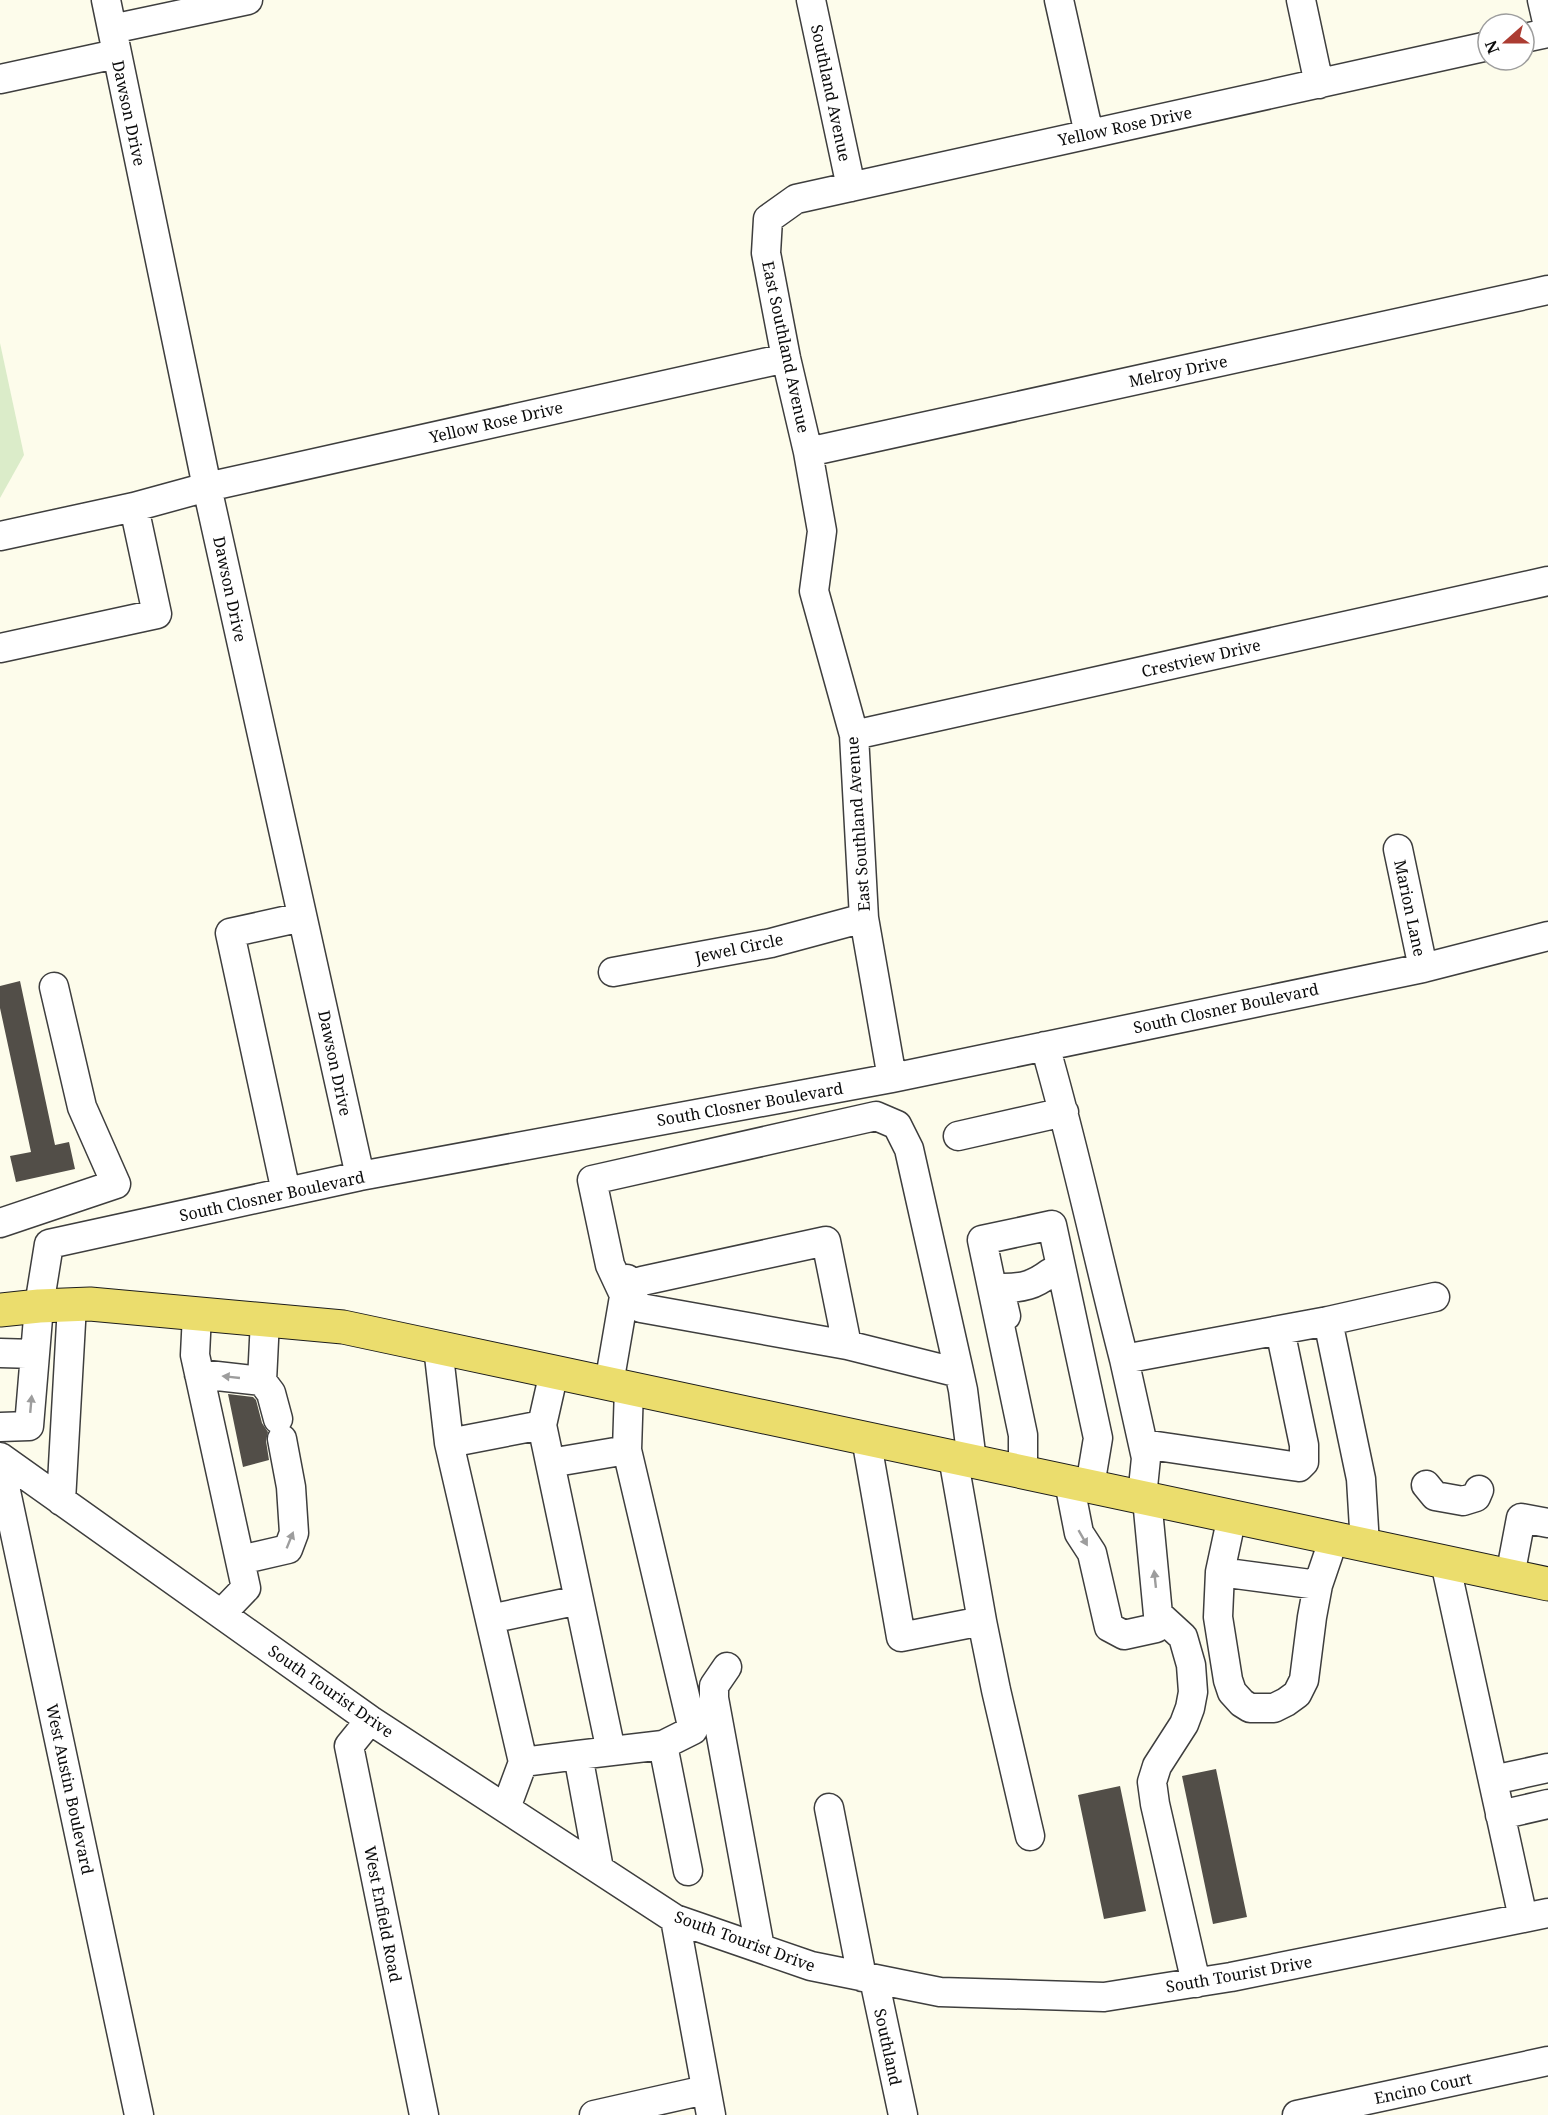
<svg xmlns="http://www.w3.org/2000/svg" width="1548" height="2115" viewBox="0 0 1548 2115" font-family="'Noto Serif',serif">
<rect width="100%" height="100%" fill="#fdfceb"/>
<path fill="#dbecc9" d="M0,343l24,112 -24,43z"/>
<path fill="#524e48" d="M20,981l35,164 14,-3 6,27 -59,13 -6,-26 21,-4 -31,-144v-22z
M228,1394l25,3 3,3 6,23 6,9 -2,9 3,19 -26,7z
M1216,1769l31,148 -34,7 -31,-148z
M1120,1786l26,125 -42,8 -26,-124z"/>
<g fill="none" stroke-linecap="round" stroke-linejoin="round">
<g stroke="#3e3e3e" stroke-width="31">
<path id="minor" d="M106,0l101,487 153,689
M811,0l40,187
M1059,0l30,134
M1301,0l18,84
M1542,0l6,26
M112,29l136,-29
M1524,38l24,-5
M0,79l116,-25
M808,452l740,-162
M0,536l134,-29
M0,648l157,-34 -23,-107 73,-20 579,-129
M854,735l694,-154
M1398,849l25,119
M613,972l158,-29 93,-25
M1045,1046c30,103 52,209 79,313
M892,1078l-28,-160 -10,-183 -40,-144 8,-60 -14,-79 -22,-94 -20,-105 2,-34 28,-20 692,-153
M958,1136l106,-24
M286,1192l-56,-259 72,-16
M0,1223l116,-39 -34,-77 -28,-120
M624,1295l18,-14 184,-40 21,104 -206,-37 -17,-13 -14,-30 -18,-85 284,-64 21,9 12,24 49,218 5,23 9,71
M197,1314l-2,41 51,233 -25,26
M1006,1316l-4,-17 1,-11c20,0 31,-3 47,-15l13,6
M1328,1321l107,-24
M847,1345l112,28
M438,1347l11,96 93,-18
M0,1353l35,1
M554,1372l-12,53 69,326
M199,1374l63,7 9,12 7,26
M262,1381l3,-61
M609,1384l18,-105
M629,1388l-2,62 66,280 -30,15 25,126
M0,1427l29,-1 10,-120 10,-62 311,-68 532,-98 531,-110 125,-32
M866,1438l35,199 81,-16 -29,-164
M449,1443l74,319 -17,46
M1143,1444l156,23 5,-5v-17l-24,-115
M0,1457l370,263 305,199 136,47 129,26 164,5 127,-20 317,-64
M0,1463l139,652
M550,1463l77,-13
M1023,1472v-37l-41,-195 70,-15 46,213 -8,48
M1069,1482l10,51 13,20 17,74 15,8 32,-7 3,-3 -12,-126
M1426,1485l9,11 28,5 13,-4 3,-7
M1142,1497l4,-39 -22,-99 204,-38 33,158 4,66
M61,1501l11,-196
M1232,1516l-12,56 -2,45 10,63 4,12 10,11 8,5h24l12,-6 11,-8 7,-14 8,-63 6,-32 16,-47
M240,1560l48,-11 6,-16 -3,-46 -9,-48
M1445,1562l78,356
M1220,1572l98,13
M1510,1576l11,-58 27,5
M1159,1615l24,22 8,28 2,27 -3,16 -6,16 -27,42 -5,16 3,22 41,179
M490,1619l89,-19
M982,1621l14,69 34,146
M727,1667l-13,19v12l46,250
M370,1720l-21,26 75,369
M523,1762l55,-7
M1493,1780l55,-12
M829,1808l33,169
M1500,1815l48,-11
M599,1869l-21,-114 85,-10
M675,1919l36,196
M874,1979l29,136
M594,2115l111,-25
M1297,2115l251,-54"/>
</g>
<g stroke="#1c1c1c" stroke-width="35">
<path id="major" d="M0,1310l39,-4 51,-2 253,23 1205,257"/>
</g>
<use href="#minor" stroke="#fff" stroke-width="28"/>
<use href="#major" stroke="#ebdd6d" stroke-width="33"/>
</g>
<defs><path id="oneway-solid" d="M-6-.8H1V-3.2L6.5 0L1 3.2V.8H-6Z" transform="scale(1.5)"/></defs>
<g fill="#9d9d9d">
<use href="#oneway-solid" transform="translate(231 1377) rotate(-174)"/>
<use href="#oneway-solid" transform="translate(31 1404) rotate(-85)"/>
<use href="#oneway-solid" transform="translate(1083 1538) rotate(60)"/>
<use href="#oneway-solid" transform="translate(290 1540) rotate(-68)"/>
<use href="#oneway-solid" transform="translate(1155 1579) rotate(-96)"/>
</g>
<g text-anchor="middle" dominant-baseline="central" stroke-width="6" stroke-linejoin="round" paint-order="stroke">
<g font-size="16" fill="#0b0b0b" stroke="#fff">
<text transform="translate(831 93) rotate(78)">Southland Avenue</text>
<text transform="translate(129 113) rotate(78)">Dawson Drive</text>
<text transform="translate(1125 126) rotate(-12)">Yellow Rose Drive</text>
<text transform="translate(786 347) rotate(78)">East Southland Avenue</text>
<text transform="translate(1178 371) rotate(-12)">Melroy Drive</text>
<text transform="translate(496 422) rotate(-13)">Yellow Rose Drive</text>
<text transform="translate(230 589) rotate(78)">Dawson Drive</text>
<text transform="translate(1201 658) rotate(-13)">Crestview Drive</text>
<text transform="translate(858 824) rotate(-94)">East Southland Avenue</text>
<text transform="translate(1410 908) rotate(78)">Marion Lane</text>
<text transform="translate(739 948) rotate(-12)">Jewel Circle</text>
<text transform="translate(1226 1008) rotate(-12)">South Closner Boulevard</text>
<text transform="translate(335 1063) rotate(78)">Dawson Drive</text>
<text transform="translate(750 1104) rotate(-10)">South Closner Boulevard</text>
<text transform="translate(272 1196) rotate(-12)">South Closner Boulevard</text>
<text transform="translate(331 1691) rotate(35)">South Tourist Drive</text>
<text transform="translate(70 1789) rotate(78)">West Austin Boulevard</text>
<text transform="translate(383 1914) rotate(79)">West Enfield Road</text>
<text transform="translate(745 1941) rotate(20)">South Tourist Drive</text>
<text transform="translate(1239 1974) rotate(-10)">South Tourist Drive</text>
<text transform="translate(888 2047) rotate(78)">Southland</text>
<text transform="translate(1423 2088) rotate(-12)">Encino Court</text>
</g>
</g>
<g transform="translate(1506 42) rotate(249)"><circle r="28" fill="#ffffff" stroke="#9d9d9d" stroke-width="1.5"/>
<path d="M0-4.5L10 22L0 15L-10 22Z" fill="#ac3c32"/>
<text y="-9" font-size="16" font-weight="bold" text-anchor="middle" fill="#0b0b0b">N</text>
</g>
</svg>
